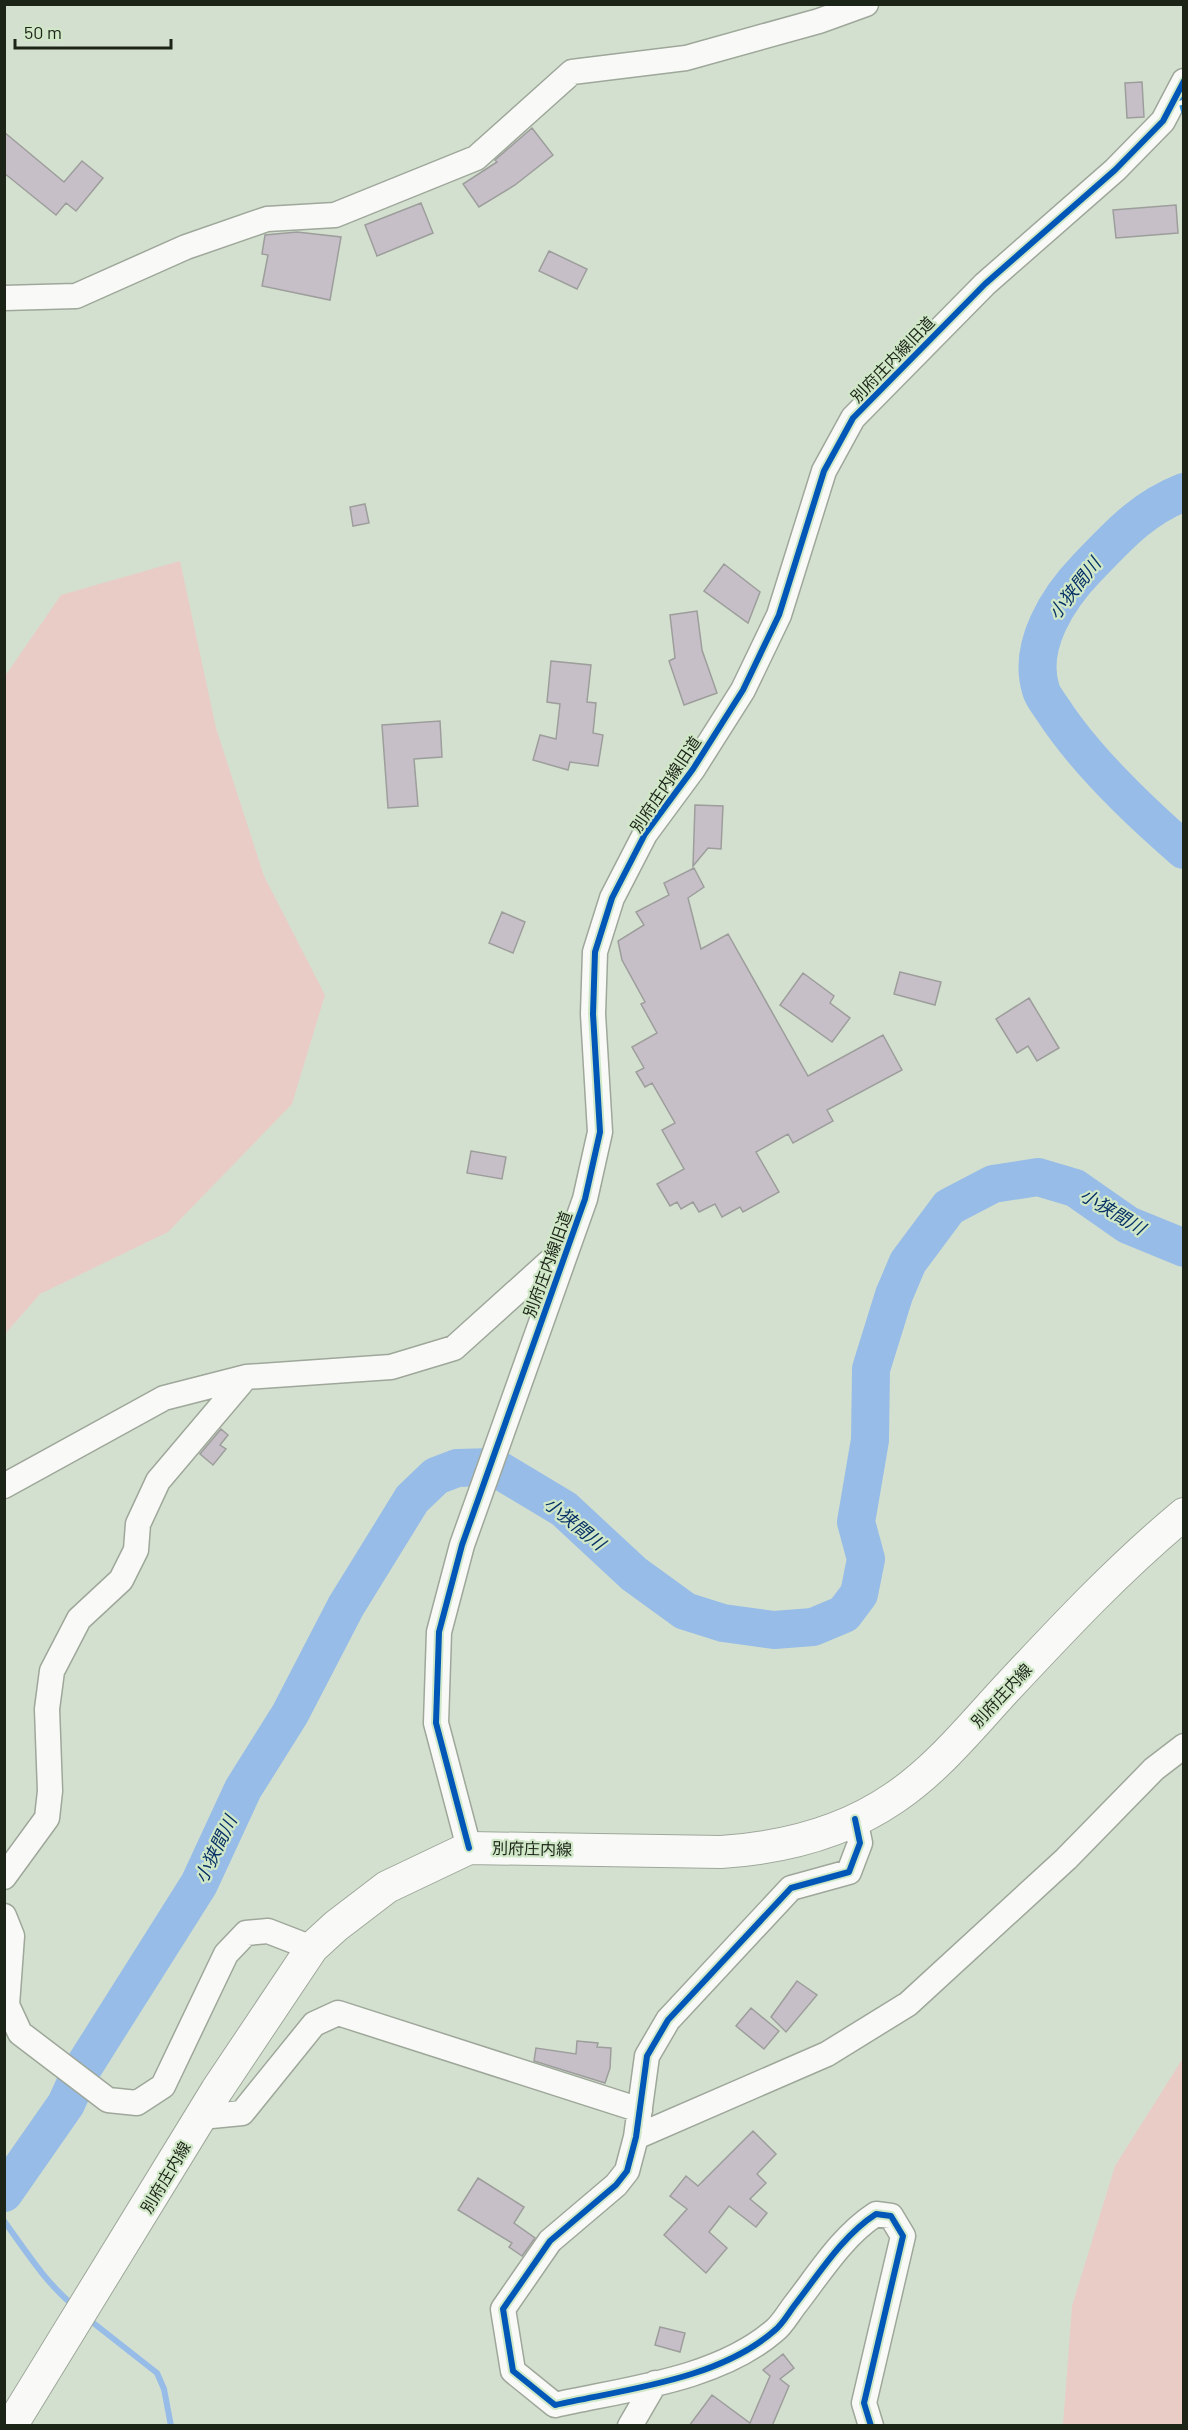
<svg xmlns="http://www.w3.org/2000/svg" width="1188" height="2430" viewBox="0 0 1188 2430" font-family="Barlow,'Noto Sans JP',sans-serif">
<rect width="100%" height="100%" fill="#d4e0cf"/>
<path fill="#e9ccc6" d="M180,561l36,167 48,148 61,119 -33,109 -124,128 -128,62 -35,40v-658l56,-81z
M1183,2058v367h-120l9,-119 43,-140z"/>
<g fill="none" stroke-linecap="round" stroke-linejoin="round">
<path stroke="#96bce7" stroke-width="6" d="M4,2221c21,29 42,62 69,84
M87,2318l70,55 7,16 7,37"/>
<path stroke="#96bce7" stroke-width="38" d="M1184,492c-43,17 -66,44 -97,76 -29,30 -60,78 -46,122 2,7 8,14 12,20 31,48 87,102 131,140
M4,2193l62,-89 15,-33 118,-187 44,-95 47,-75 56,-108 66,-107 24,-23 21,-8 37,-1 70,42 70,65 51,37 38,12 51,7 39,-3 31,-13 15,-20 7,-35 -10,-37 14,-82 1,-71 23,-74 14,-33 41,-55 44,-23 45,-7 37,11 53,37 56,23"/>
</g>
<path fill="#c6bfc8" stroke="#9d9e9c" stroke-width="1.5" d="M1142,82l2,35 -17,1 -2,-35z
M532,128l21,27 -38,30 -36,22 -16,-23 34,-22 -2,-2z
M4,132l60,50 18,-21 21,17 -27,33 -10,-8 -10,12 -52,-42z
M421,203l12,30 -56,23 -12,-31z
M1176,205l2,28 -62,5 -3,-28z
M297,232l44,5 -11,63 -68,-14 6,-31 -6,-1 3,-19z
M549,251l38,18 -10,20 -38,-18z
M365,504l4,19 -16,3 -3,-19z
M724,564l36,28 -12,31 -44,-32z
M697,611l5,39 15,43 -33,12 -15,-44 6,-3 -5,-43z
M551,661l40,4 -4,37 9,1 -3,30 10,2 -5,31 -28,-4 -2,8 -35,-10 7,-25 16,4 4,-35 -13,-2z
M440,721l2,36 -28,2 4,47 -30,2 -6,-83z
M695,805l28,1 -2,43 -13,-1 -15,18z
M694,868l10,19 -16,11 13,51 27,-15 80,142 75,-41 19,35 -75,40 6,11 -40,22 -5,-9 -32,18 23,40 -36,20 -3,-5 -18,10 -7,-13 -16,8 -6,-10 -12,7 -4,-7 -7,4 -13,-22 27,-15 -22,-39 13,-7 -23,-40 -7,4 -9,-15 8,-4 -12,-21 25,-14 -16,-29 4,-2 -23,-42 -4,-19 26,-16 -8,-13 33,-17 -5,-12z
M502,912l23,10 -12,31 -24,-10z
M900,972l41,10 -6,23 -41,-11z
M803,973l31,23 -4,7 20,15 -18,24 -52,-37z
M1029,998l30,50 -22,13 -9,-15 -11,7 -21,-34z
M471,1151l35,6 -4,22 -35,-6z
M221,1429l7,6 -8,10 6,4 -13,16 -13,-11z
M797,1981l20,14 -31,37 -15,-15z
M751,2008l28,23 -15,18 -28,-23z
M577,2041l21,2 -1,4 14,1 -1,20 -5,15 -71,-22 2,-13 40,6z
M753,2131l23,23 -19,20 9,9 -16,16 17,14 -11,14 -27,-21 -20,26 18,16 -21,25 -42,-38 23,-26 -17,-13 16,-20 12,10z
M478,2178l46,29 -10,16 21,15 -13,18 -13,-9 3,-4 -54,-33z
M660,2327l25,6 -5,19 -25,-7z
M783,2354l11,14 -14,11 9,7 -17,40h-83l23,-31 38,28 20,-47 -7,-6z"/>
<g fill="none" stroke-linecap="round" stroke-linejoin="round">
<g stroke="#9ea79a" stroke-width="27">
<path id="minor" d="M4,298l72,-2 110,-49 81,-28 68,-4 141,-57 96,-86 114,-14 133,-37 47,-17
M4,1486l160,-88 82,-21
M855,1819l5,24 -11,29 -58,16 -123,132 -21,36 -11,81 -9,34 -11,14 -66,56 -47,68 10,62 42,34c71,-16 162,-25 219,-74 8,-6 14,-17 20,-25 25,-32 48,-70 82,-92l15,2 12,20 -39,167 7,23
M469,1848l-33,-125 3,-91 23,-87 123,-346 15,-67 -7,-118 2,-62 17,-54 33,-64 48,-65 50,-79 36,-75 45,-144 29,-53 132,-134 130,-114 48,-49 21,-40
M4,1877l43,-59 3,-27 -3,-82 5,-38 27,-52 42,-39 15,-30 2,-26 20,-43 88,-104 145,-10 63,-19 112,-101
M4,1916l8,20 -5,69 13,28 88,67 29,3 26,-17 63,-132 20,-21 22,-2 44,17
M201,2117l41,-4 72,-89 24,-11 302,97
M636,2137l191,-83 81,-50 158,-145 88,-90 30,-23
M630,2426l25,-43"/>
</g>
<g stroke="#9ea79a" stroke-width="34">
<path id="major" d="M11,2426l206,-336 95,-142 24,-22 51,-39 82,-39 252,4c60,-4 122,-19 173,-54 42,-28 76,-70 111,-108 57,-61 114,-122 179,-176"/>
</g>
<use href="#minor" stroke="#f9faf8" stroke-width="24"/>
<use href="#major" stroke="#f9faf8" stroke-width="32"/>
<path stroke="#3a95d4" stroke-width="4.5" stroke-dasharray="9 4.5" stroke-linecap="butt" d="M1178,92l6,22"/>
<g stroke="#d0e8c7" stroke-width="10">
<path id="cycleway" d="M855,1819l5,24 -11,29 -58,16 -123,132 -21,36 -11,81 -9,34 -11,14 -66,56 -47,68 10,62 42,34c71,-16 162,-25 219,-74 8,-6 14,-17 20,-25 25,-32 48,-70 82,-92l15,2 12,20 -39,167 7,23
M469,1848l-33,-125 3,-91 23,-87 123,-346 15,-67 -7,-118 2,-62 17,-54 33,-64 48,-65 50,-79 36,-75 45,-144 29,-53 132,-134 130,-114 48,-49 21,-40"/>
</g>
<use href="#cycleway" stroke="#0057b8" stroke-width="6"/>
</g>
<g text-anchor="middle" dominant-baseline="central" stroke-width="4.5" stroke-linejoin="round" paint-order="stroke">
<g font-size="16" fill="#1c2418" stroke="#d0e8c7">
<text transform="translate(892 359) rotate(-46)">別府庄内線旧道</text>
<text transform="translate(665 784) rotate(-56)">別府庄内線旧道</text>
<text transform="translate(547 1264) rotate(-70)">別府庄内線旧道</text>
<text transform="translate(1001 1695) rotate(-47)">別府庄内線</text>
<text transform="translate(532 1848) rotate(1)">別府庄内線</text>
<text transform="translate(165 2177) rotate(-59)">別府庄内線</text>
</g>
<g font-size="18" font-style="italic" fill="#073166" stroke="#d0e8c7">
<text transform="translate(1074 588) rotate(-52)">小狭間川</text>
<text transform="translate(1113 1211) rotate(31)">小狭間川</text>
<text transform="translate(575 1523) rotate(39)">小狭間川</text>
<text transform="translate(215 1849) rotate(-64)">小狭間川</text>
</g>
</g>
<rect width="1188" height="2430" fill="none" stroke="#1c2418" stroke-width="12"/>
<path d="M15 39v9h156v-9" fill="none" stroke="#1c2418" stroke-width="3"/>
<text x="24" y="39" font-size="18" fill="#1c2418" stroke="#d0e8c7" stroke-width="4.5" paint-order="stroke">50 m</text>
</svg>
